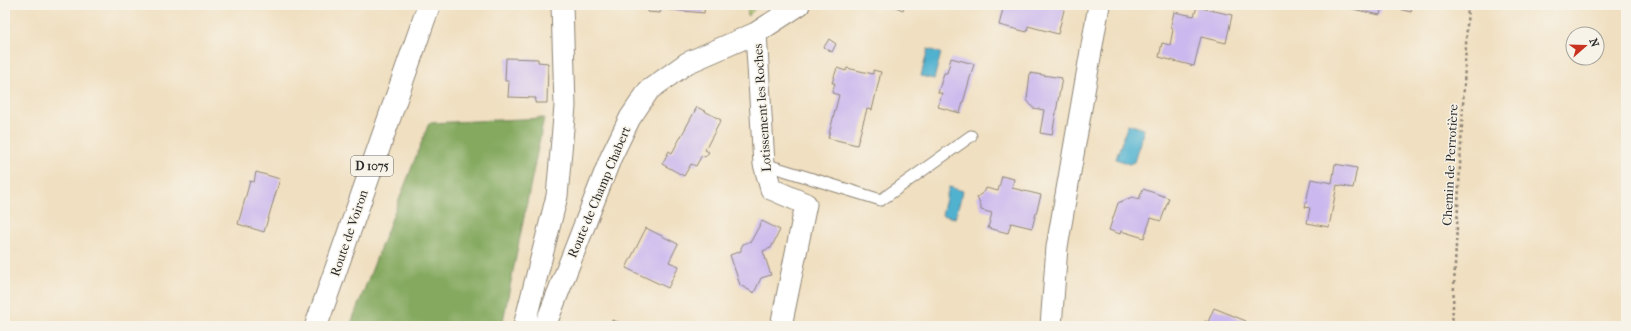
<svg xmlns="http://www.w3.org/2000/svg" width="1631" height="331" viewBox="0 0 1631 331" font-family="'IM FELL French Canon',serif">
<rect width="100%" height="100%" fill="#f7f3e8"/>
<filter id="ink" filterUnits="userSpaceOnUse"><feTurbulence type="fractalNoise" baseFrequency=".025" numOctaves="2"/><feDisplacementMap in="SourceGraphic" scale="8" xChannelSelector="R" yChannelSelector="G"/><feConvolveMatrix kernelMatrix="1 2 1 2 8 2 1 2 1" color-interpolation-filters="sRGB"/></filter>
<filter id="wash" filterUnits="userSpaceOnUse"><feTurbulence type="fractalNoise" baseFrequency=".012" numOctaves="4" result="noise"/><feDisplacementMap in="SourceGraphic" scale="16" xChannelSelector="R" yChannelSelector="G"/><feGaussianBlur stdDeviation="0.9" result="paint"/><feColorMatrix in="noise" values="0 0 0 0 0 0 0 0 0 0 0 0 0 0 0 0 0 1.4 0 .05"/><feComposite in="paint" operator="in"/></filter>
<g filter="url(#wash)">
<rect width="100%" height="100%" fill="#f0dfc0"/>
<path fill="#a6c36a" stroke="#68774a" d="M747,5h11l-10,11z"/>
<path fill="#84a95e" stroke="#586a44" d="M544,118l-42,208h-152l79,-203z"/>
<path fill="#51b2d0" stroke="#3e6e7e" d="M928,49l13,4 -7,26 -13,-3z
M1128,124l16,5 -10,33 -5,2 -13,-5z
M949,187l14,4 -8,27 -13,-3z"/>
<g id="blocks">
<path fill="#cbb8ee" d="M648,5h57l-1,8 -43,-4 -1,4 -12,-1z
M891,5h14l-2,5z
M1004,5l61,1 -7,28 -30,-8 -1,6 -28,-7z
M1349,5h33l-2,10 -32,-7z
M1382,5h30l-1,7z
M1197,7l35,8 -6,28 -25,-6 -7,29 -35,-9 3,-14 8,2 3,-15 -2,-5 3,-13 20,4z
M829,39l7,5 -4,8 -8,-5z
M506,58l32,1v3l10,1 -1,40h-12l1,-5 -28,-1 1,-16h-4z
M951,58l23,6 -14,49 -22,-6 4,-14h-4l6,-20h3z
M837,68l9,3 1,-3 26,6v-4l8,2 -9,38 -5,-1 -10,36 -29,-7 11,-43 -7,-2 3,-10h-3z
M1030,73l32,5 -10,57 -12,-2 4,-23 -11,-2 -6,-8z
M697,107l24,13 -16,30 4,2 -4,5 -3,-2 -6,11 -5,-2 -7,12 -22,-12 7,-13 3,2z
M1335,164l22,4 -4,20 -16,-3 -8,42 -22,-4 3,-15 -5,-1 6,-28 21,4z
M256,172l24,7 -16,53 -26,-8 12,-43 4,1z
M1002,176l12,3 -2,9 29,7 -9,33 -21,-5 -3,10 -20,-5 4,-15 -11,-3v-3l-4,-10 8,-6 1,-3 12,3z
M1143,189l26,9 -8,23 -10,-3 -7,20 -23,-7 -1,3 -11,-4 9,-27 14,-6 7,2z
M762,221l18,9 -9,18 -8,3 8,24 -10,3 -7,15 -14,-8 -10,-30 11,-4v-3l2,-4 8,-3z
M646,228l32,16 -9,18 10,4 -11,22 -42,-20z
M1214,308l32,13 -2,5h-41l2,-5 3,1z
M612,320l18,6h-19z"/>
</g>
</g>
<g filter="url(#ink)">
<use href="#blocks" fill-opacity="0" stroke="#8e8576" stroke-width="1"/>
<g fill="none" stroke-linecap="round" stroke-linejoin="round">
<g stroke="#8e8576" stroke-width="13">
<path id="lane" d="M764,164l117,36 90,-64"/>
</g>
<g stroke="#8e8576" stroke-width="23">
<path id="street" d="M756,33l8,131 7,25 35,15 -25,122
M524,326l33,-130 8,-90 -3,-101
M545,326l66,-169 19,-39 19,-28 38,-27 69,-30 43,-28
M1051,326l6,-79 42,-242"/>
</g>
<g stroke="#8e8576" stroke-width="24">
<path id="primary" d="M316,326l113,-321"/>
</g>
<path stroke="#8e8576" stroke-width="2.5" stroke-dasharray="3 3" stroke-linecap="butt" d="M1452,326l16,-321"/>
<use href="#lane" stroke="#fff" stroke-width="11"/>
<use href="#street" stroke="#fff" stroke-width="21"/>
<use href="#primary" stroke="#fff" stroke-width="22"/>
</g>
</g>
<g text-anchor="middle" dominant-baseline="central" stroke-width="3" stroke-linejoin="round" paint-order="stroke">
<rect fill="#f7f3e8" stroke="#686764" stroke-width="1" x="351" y="156" width="42" height="20" rx="3"/>
<g font-size="12" font-weight="bold" fill="#2b2b2b">
<text x="372" y="166">D 1075</text>
</g>
<g font-size="13" fill="#2b2b2b" stroke="#f7f3e8">
<text transform="translate(762 108) rotate(-94)">Lotissement les Roches</text>
<text transform="translate(1450 165) rotate(-87)">Chemin de Perrotière</text>
<text transform="translate(599 192) rotate(-67)">Route de Champ Chabert</text>
<text transform="translate(349 233) rotate(-71)">Route de Voiron</text>
</g>
</g>
<rect width="1631" height="331" fill="none" stroke="#f7f3e8" stroke-width="20"/>
<g transform="translate(1585 46) rotate(70)"><circle r="19" fill="#f7f3e8" stroke="#a5a39c"/>
<path d="M0-3L7 15L0 10L-7 15Z" fill="#c8321e"/>
<text y="-6" font-size="11" font-weight="bold" text-anchor="middle" fill="#2b2b2b">N</text>
</g>
</svg>
